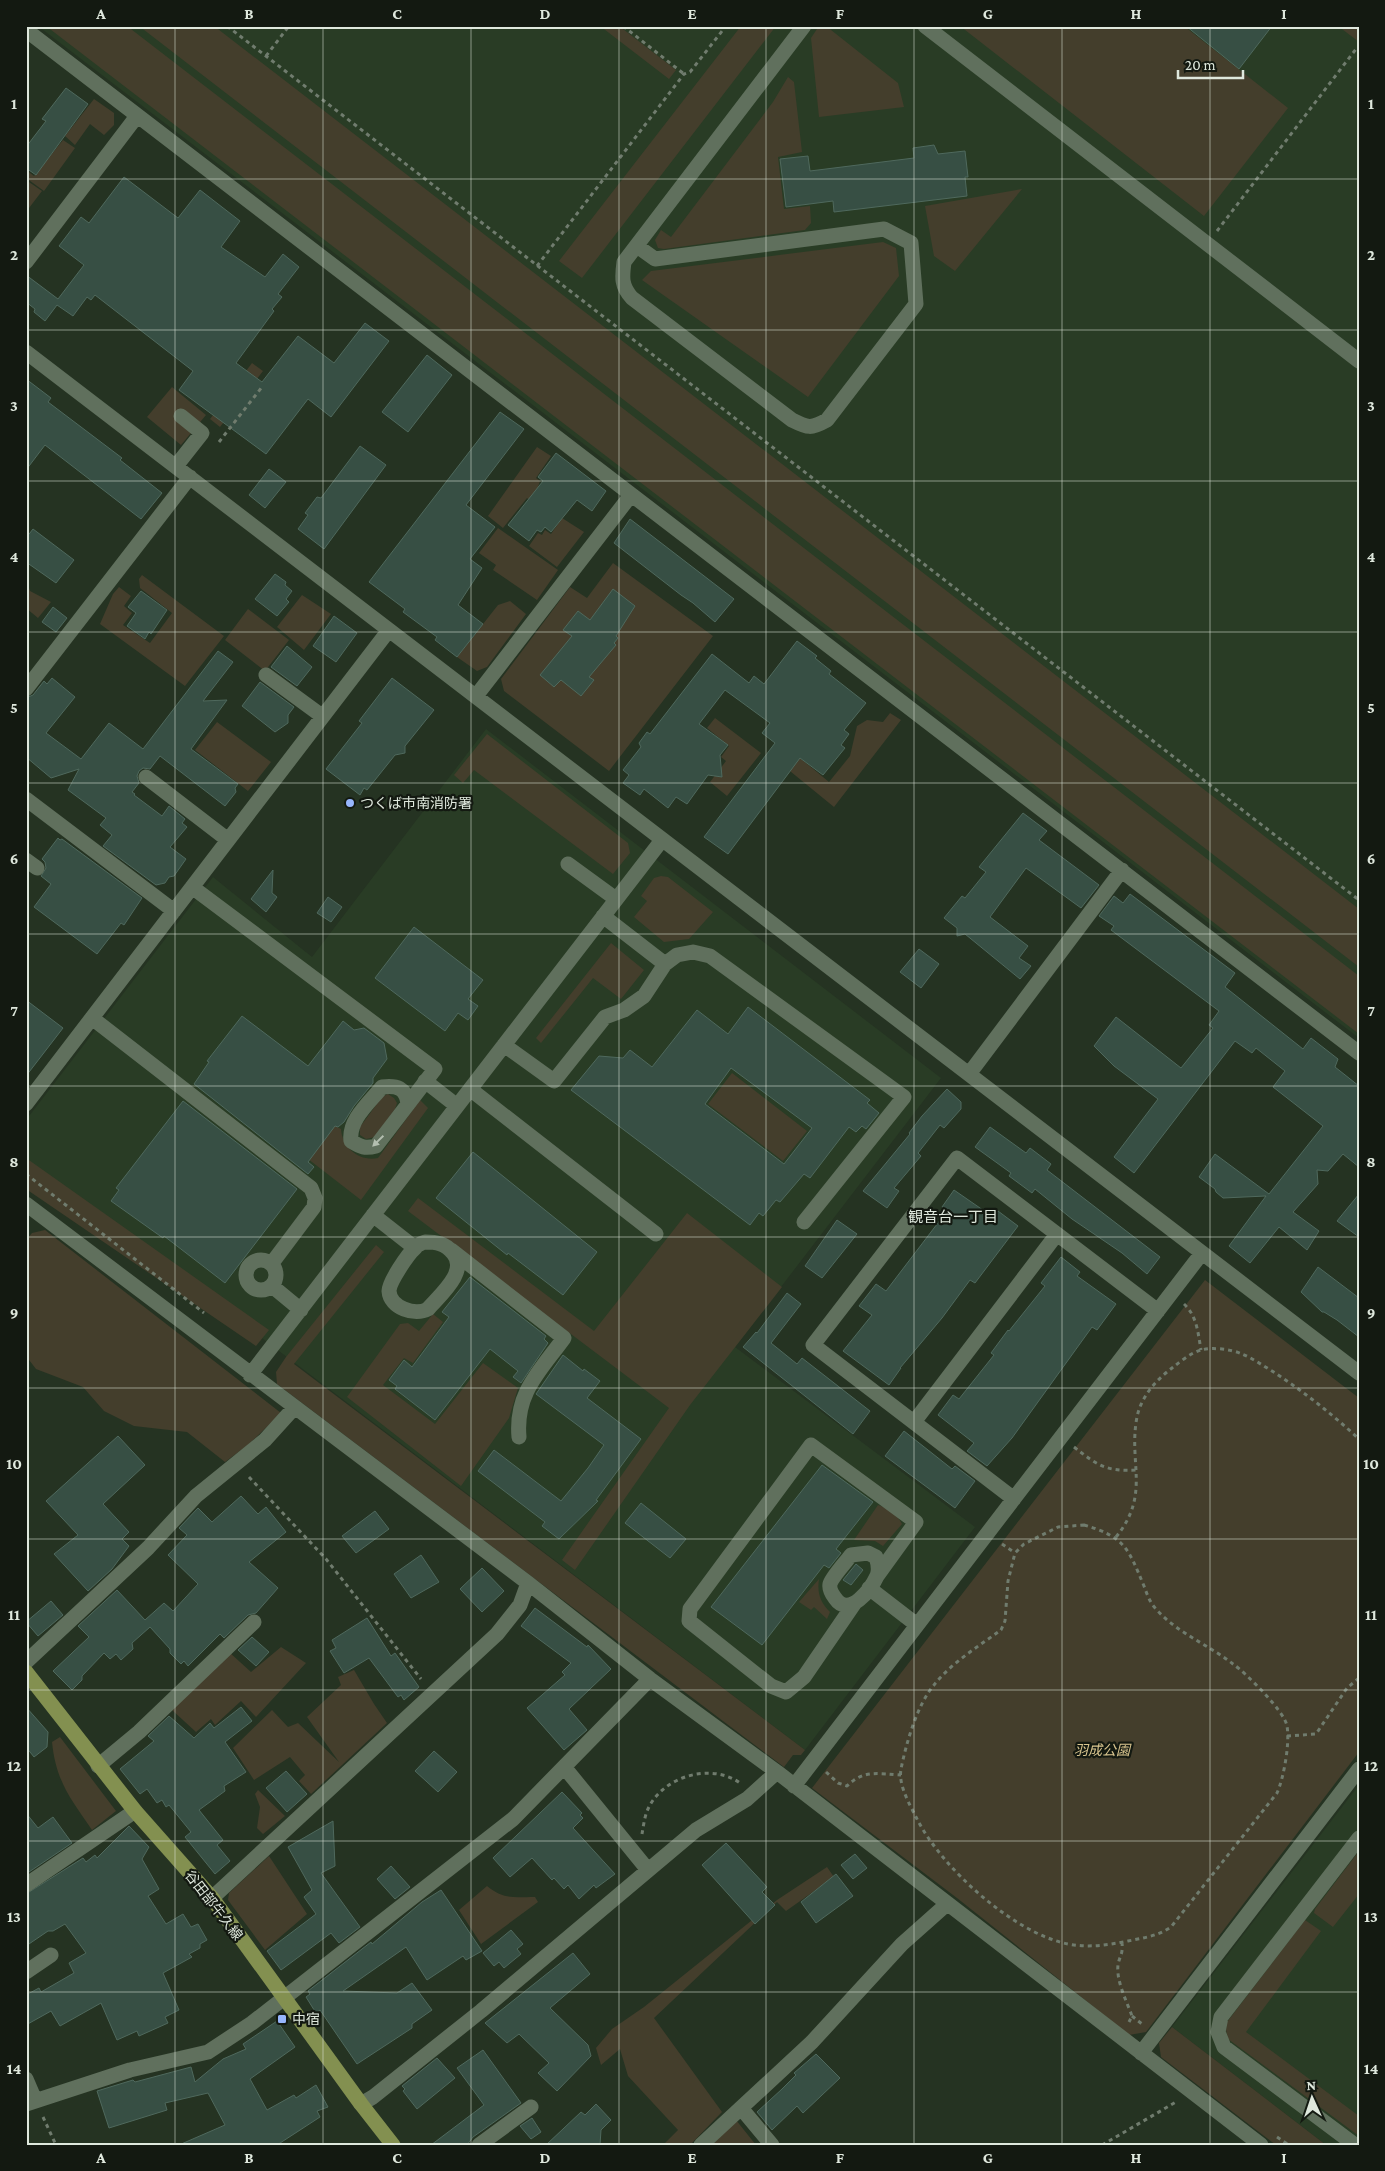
<svg xmlns="http://www.w3.org/2000/svg" width="1385" height="2171" viewBox="0 0 1385 2171" font-family="'Crimson Pro','Noto Sans JP',serif">
<rect width="100%" height="100%" fill="#253322"/>
<path fill="#293c25" d="M38,26h1321v1012l-25,-19z
M486,729l455,349 -206,269 240,180 -170,223 -779,-591v-39l187,-243 99,80z
M1359,1785v360h-33l-154,-118z"/>
<path fill="#443e2c" d="M46,26h81l1232,950v58z
M139,26h75l1145,883v58z
M600,26h19l57,44 -7,9z
M741,26h35l-194,252 -23,-17z
M819,26h7l72,57 6,24 -85,10 -8,-79z
M960,26h224l104,82 -84,108z
M1338,26h21v16z
M788,77l6,5 8,70 -24,5 6,52 26,-3 1,17 -6,7 -141,19 -6,-1 -3,-8 6,-10 10,7 102,-135z
M94,99l20,14v12l-10,10 -14,-11 -15,21 -10,-9z
M63,140l12,8 -31,43 -18,-13v-8l8,6z
M26,180l16,11 -16,21z
M1022,189l-67,82 -21,-15 -9,-50z
M883,242l13,6 3,28 -91,121 -166,-117 9,-9z
M252,363l11,8 -43,56 -10,-8z
M172,387l34,28 -25,30 -34,-28z
M537,447l14,9 -15,22 4,3 -2,6 20,15 -23,3 -8,-7 -24,30 -15,-12z
M562,518l22,14 -27,35 -28,-21 9,-13 4,2 3,-5 6,4z
M498,528l60,42 -21,30 -44,-30 3,-5 -17,-12z
M613,563l100,73 -104,135 -105,-80 -3,-12 69,-92 17,11z
M142,575l82,61 -39,50 -85,-62 13,-30 6,-7 12,9 -7,10 8,7 -9,12 27,18 22,-30 -32,-25 -1,-9z
M26,579l4,12 21,11 -13,16 -12,-10z
M302,595l29,19 -27,36 -27,-23z
M510,601l16,13 -39,53 -10,4 -20,-14 41,-52z
M248,609l41,31 -24,31 -40,-31z
M890,713l11,7 -67,87 -49,-40 9,-14 35,29 21,-26 7,-30 10,-6 16,2z
M715,718l46,35 -34,43 -17,-14 16,-21 -5,-4 8,-11 -22,-18z
M217,722l54,40 -23,29 -53,-41z
M487,734l141,109 2,10 -17,21 -139,-104 -11,13 -9,-8z
M661,876l7,1 45,35 -24,27 -25,3 -30,-25 13,-16 -6,-5 13,-18z
M611,943l33,27 -23,29 -28,-21 -52,65 -5,-5z
M732,1073l75,58 -24,30 -75,-57z
M388,1094l6,4 3,5 -2,6 -20,28 -9,2 -6,-4v-8l22,-30z
M420,1100l8,8 -67,92 -98,-76 72,2 6,3c1,19 19,33 37,29z
M26,1158l243,172 -13,16 -230,-157z
M418,1198l176,133 93,-118 95,74 -92,118 -115,165 -13,-10 107,-152 -261,-197z
M45,1230l236,183 -33,32 -23,17 -38,-30 -53,-6 -30,-15 -21,-24 -47,-18 -10,-13v-116l6,-7z
M376,1245l8,7 -90,112 511,386 -4,5h-8l-9,12 -507,-383 -1,-12 10,-15z
M1205,1280l154,118v354l-213,280 -17,3 -172,-137 -145,-110z
M433,1314l10,8 -30,41 -9,-5 -21,27 52,39 48,-61 35,25 -9,30 -48,68 -114,-89 53,-73 8,-1 11,8z
M878,1505c10,3 20,10 24,19l-19,22 -8,-5 -21,-1z
M819,1579c-2,14 1,23 11,33l-3,7 -13,-12 -3,3 -12,-8z
M281,1647l25,16 -50,54 -15,-16 -26,24 -4,-6 -15,13 -24,-22 57,-58 22,20z
M354,1670l20,34 13,19 -76,71 -12,-13 6,-6 -15,-18 -36,23 -21,-32 39,-38 16,17 10,-4 41,39 -32,-45 34,-32 -3,-8z
M60,1737l56,74 -24,19c-21,-31 -36,-48 -40,-88z
M258,1790l27,26 -22,18 -6,-6 3,-21 -5,-13z
M1359,1851v43l-26,33 -19,-14 1,-4z
M269,1856l38,58 -42,36 -37,-50 1,-7z
M827,1867l7,10 -48,34 -9,-9 -123,116 68,94 -32,33h-27l15,-15 -50,-54 -8,-27 -19,16 -5,-17 16,-19 32,-22 133,-107z
M487,1886c17,14 27,11 48,11l3,5 -57,42 -22,-34z
M1305,1920l16,11 -75,101 113,84v20l-131,-97 -2,-9 1,-8z
M1172,2027l154,118h-50l-115,-88 -2,-14z
M736,2120l20,25h-44z"/>
<path fill="#374f44" stroke="#4f695d" fill-rule="evenodd" d="M1186,26h86l-33,43z
M66,88l22,16 -52,71 -10,-7v-21l20,-26 -4,-2z
M934,145l4,9 27,-3 3,26h-3l2,19 -133,16 -1,-11 -47,6 -6,-48 28,-3 2,15 104,-13 -1,-10z
M124,177l54,41 22,-28 40,31 -19,26 44,30 18,-23 16,13 -21,27 4,3 -10,12 2,2 -38,52 26,19 36,-46 36,27 31,-40 24,18 -58,76 -23,-18 -42,55 -87,-64 14,-19 -98,-76 -4,5 -4,-3 -14,19 -16,-11 -12,16 -11,-9 1,-3 -9,-7v-27l32,24 26,-34 -25,-19 22,-29 8,6z
M427,355l25,20 -44,57 -26,-20z
M26,379l25,19 -3,4 74,56 -2,2 42,33 -21,26 -96,-74 -19,25z
M500,412l24,17 -58,76 29,22 -25,32 12,9 -24,37 25,19 -26,33 -22,-17 2,-3 -34,-25 2,-3 -36,-27z
M360,446l26,19 -62,84 -26,-20 10,-14 -3,-2 12,-16 4,1z
M556,453l50,38 -14,20 -15,-11 -26,32 -6,-5 -4,5 -4,-2 -8,11 -21,-16 35,-44 -5,-4z
M269,469l17,13 -21,26 -16,-13z
M630,519l104,80 -19,23 -22,-19 -12,-8 -67,-52z
M33,529l41,31 -18,23 -30,-21v-24z
M275,574l11,8 -1,3 7,6 -6,8 3,3 -12,14 -22,-17z
M613,589l22,17 -19,30 2,2 -4,5 2,2 -27,32 5,3 -13,16 -20,-16 -7,7 -14,-12 32,-39 -9,-6 15,-19 12,9z
M141,591l26,19 -16,24 -2,-2 -4,7 -18,-13 9,-13 -8,-6z
M53,607l14,11 -11,14 -14,-10z
M334,616l23,17 -21,29 -23,-16z
M797,641l20,15 -2,2 16,13 -2,3 37,29 -22,27 5,4 -8,11 4,3 -22,27 -23,-17 -72,96 -24,-17 71,-94 -13,-10 8,-10 -45,-33 -26,34 29,21 -8,10 2,22 -14,-2 -21,29 -11,-7 -8,11 -24,-19 -4,6 -17,-12 6,-8 -6,-5 18,-23 -2,-4 8,-11 3,2 62,-80 37,29 5,-7 10,8z
M287,646l25,21 -15,19 -26,-19z
M218,651l15,11 -30,39 24,-1 -36,49 47,35 -3,4 1,4 -11,14 -65,-50 -10,13 -7,-1 -4,3 -2,5 2,7 -7,9 3,2 -1,1 28,21 7,-10 16,13 -3,4 5,4 -17,20 16,12 -12,17 -5,1 -4,6 -9,2 -53,-39 9,-11 -12,-10 6,-7 -38,-28 11,-21 -28,9 -25,-21v-59l7,-3 11,-14 3,3 5,-6 23,19 -29,36 35,26 28,-36 34,26z
M392,678l42,32 -29,36v7l-10,2 -28,35 -3,-2 -4,7 -34,-26 36,-46 -3,-2z
M260,682l34,25 -6,8v8l-13,9 -33,-26z
M1023,813l24,18 -8,9 60,45 -18,23 -55,-40 -36,49 38,29 -9,12 12,8 -11,13 -55,-45 -8,2v-8l-13,-10 18,-22 3,2 21,-26 -7,-5z
M58,838l2,2 2,-1 80,59 -18,27 -3,-2 -24,31 -63,-47 17,-23 -10,-8 5,-8 -1,-6 -3,-3z
M273,870l-1,23 5,4 -11,15 -15,-13z
M1130,894l105,79 -10,14 78,62 8,-11 27,21 -3,8 24,19v81l-16,-13 -15,17 -11,-1 1,14 -25,28 26,19 -12,19 -28,-23 -29,36 -21,-17 37,-50 -43,2 -7,-6 -1,-3 -16,-12 16,-23 54,40 54,-68 -50,-39 12,-16 -29,-23 -4,5 -17,-12 -101,132 -20,-16 44,-58 -44,-33 -20,-20 22,-29 65,51 32,-40 -4,-3 10,-14 -108,-81 3,-4 -15,-10 15,-20 9,7z
M328,897l14,10 -11,15 -14,-9z
M414,927l69,53 -15,19 10,7 -10,14 -10,-7 -13,18 -70,-53z
M919,949l20,15 -18,24 -21,-16z
M26,1000l37,28 -37,48z
M748,1007l122,93 -3,3 12,10 -13,16 -4,-3 -6,6 -7,-5 -39,51 -6,-4 -24,28 -4,-2 -13,16 -4,-3 -9,12 -179,-135 28,-34 24,2 7,-8 22,17 45,-57 31,24zM731,1068l81,60 -28,36 -79,-60z
M242,1016l66,50 35,-45 11,9 10,-2 20,15 3,16 -14,19v5l-19,23 -10,16 -6,5 -3,-1 -27,36 6,5 -6,7 -114,-90 15,-22 -2,-1z
M947,1089l14,13v7l-17,19 -4,-3 -22,28 3,3 -27,32 5,3 -12,17 -24,-17 47,-57 -1,-1 13,-17z
M183,1101l114,88 -72,94 -61,-47 -1,2 -52,-37 8,-11 -3,-2z
M990,1127l36,26 4,-5 21,16 -4,6 113,87 -13,17 -25,-21 -50,-34 -37,-30 -3,4 -23,-17 2,-3 -36,-26z
M473,1152l124,100 -34,43 -55,-42 -1,2 -71,-57z
M954,1190l39,27 5,-6 20,15 -43,57 -5,-3 -28,38 -42,50h1l-12,17 -46,-34 29,-36 -13,-9 17,-22 10,7 61,-80 -5,-4z
M1359,1194v43l-22,-16z
M837,1220l20,14 -35,44 -17,-12z
M1061,1257l19,15 -3,4 39,28 -19,26 -5,-3 -80,111 -25,28 -20,-15 7,-8 -36,-28 15,-20 6,4 35,-44 -3,-2 17,-23 1,1 36,-45 -4,-3z
M1318,1267l41,31v39l-22,-17 -13,-8h-2l-21,-20z
M470,1277l76,59 -2,3 4,4 -27,40 -8,-6 5,-6 -28,-22 -55,71 -40,-31 2,-3 -8,-6 15,-20 8,7 37,-50 -7,-5z
M787,1293l14,11 -30,39 26,21 5,-6 68,53 -17,23 -110,-87 13,-15 1,1z
M563,1355l20,16 1,-2 16,12 -13,17 54,41 -45,61 2,1 -39,38 -17,-13 3,-4 -67,-51 16,-21 67,51 27,-33 16,-23 -68,-51z
M904,1431l48,38 3,-3 20,15 -20,27 -70,-52z
M118,1436l27,29 -42,39 26,28 -7,7 7,7 -17,23 -24,22 -34,-37 24,-19 -32,-34z
M822,1465l51,37 -37,47 5,4 -12,15 -5,-3 -62,80 -51,-38z
M241,1496l17,18 8,-7 20,25 -37,30 29,26 -22,25 -8,2 -24,23 -4,-4 -32,32 -4,-5 -3,3 -11,-11v-4l-20,-22 -18,16 1,6 -12,11 -5,-6 -6,5 -6,-6 -22,23v4l-10,10 -19,-19 36,-34 -11,-11 39,-36 28,30 19,-17 9,8 25,-27 -30,-29 19,-20 -8,-7 19,-20 14,14z
M641,1503l45,36 -16,19 -45,-35z
M375,1511l14,18 -33,24 -14,-17z
M421,1555l18,27 -28,16 -17,-24z
M856,1564l7,6 -12,15 -8,-5z
M482,1568l22,23 -22,21 -22,-23z
M51,1601l12,14 -25,21 -12,-14z
M535,1608l52,39 1,-2 23,24 -42,40 18,21 -23,20 -37,-42 38,-33 -3,-3 9,-9 -50,-37z
M367,1618l24,38 4,-3 24,34 -15,13 -3,-5 -3,2 -29,-39 -25,15 -14,-22 6,-3 -4,-8z
M252,1637l17,15 -13,14 -18,-16z
M26,1707l22,25 -1,15 -13,10 -8,-10z
M241,1707l11,14 -27,21 21,30 -22,14 1,5 -26,19 24,30 -6,5 13,16 -15,13 -30,-37 6,-5 -22,-27 -3,2 -4,-7 -5,3 -10,-14 -7,5 -20,-25 34,-28 -6,-5 21,-20 25,22 16,-15 4,5z
M434,1751l23,21 -19,20 -23,-21z
M286,1771l21,23 -20,18 -21,-24z
M562,1792l20,21 -2,2 3,3 -10,10 42,46 -19,14 -2,-3 -15,14 -11,-14 -4,4 -10,-11 -2,2 -20,-22 -22,19 -17,-19z
M26,1813l12,15 15,-11 19,26 -46,31z
M333,1821l2,45 -14,7 39,54 -21,16 -8,-10 -50,37 -14,-19 49,-37 -12,-17 8,-7 -24,-43z
M129,1826l20,21 -7,12 17,30 -11,7 18,28 17,-10 8,13 7,-3 9,16 -7,4v4l-11,6 3,3 -29,16 16,37 -14,7 3,6 -29,13 -2,-5 -20,9 -16,-37 -41,23 -9,-15 -25,14v-30l13,-7 2,4 33,-19 -5,-10 17,-10 -21,-29 -12,7h-5l-22,15v-52l57,-36 3,4 9,-7 2,3z
M726,1843l41,44 -5,5 13,13 -20,19 -53,-59z
M855,1854l12,14 -14,11 -12,-14z
M391,1866l19,21 -15,12 -18,-20z
M836,1874l17,22 -37,27 -15,-21z
M441,1890l41,61 -16,9 -3,-4 -36,24 -21,-33 -63,44 54,2 15,-10 20,27 -20,14v4l-55,36 -37,-54 -4,3 -10,-16 4,-3 -2,-3 63,-49 1,2 50,-42z
M511,1930l12,14 -6,5 4,5 -17,14 -5,-6 -5,4 -11,-13z
M573,1953l17,21 -40,34 38,37 3,11 -34,35 -19,-18 11,-10 -30,-29 -12,9 -22,-20z
M277,2021l18,26 -45,32 17,31 27,-15 2,3 20,-13 12,22 -11,4 3,6 -43,28h-98l46,-20 -17,-32 -43,10 2,7 -58,18 -12,-37 36,-11 2,2 56,-15 4,15 28,-23 23,-10 -3,-5z
M483,2050l38,53 -48,34 -6,8h-36l53,-40 -27,-37z
M816,2054l24,24 -37,35 -6,-7 -25,24 -15,-18 25,-23 14,-14 -2,-2z
M437,2058l18,20 -38,31 -14,-18 2,-2 -3,-3z
M596,2104l15,16 -10,10 -1,15h-54l35,-33 4,3z
M532,2118l9,14 -10,7 -11,-13z"/>
<g fill="none" stroke-linecap="round" stroke-linejoin="round">
<path stroke="#707c6e" stroke-width="3" stroke-dasharray="4 4" stroke-linecap="butt" d="M227,26l1132,874
M623,26l61,48
M266,56l23,-30
M1217,231l139,-182 3,2
M537,266l147,-192 6,-2 36,-46
M219,442l43,-55
M26,1174l178,139
M1184,1304c13,12 14,29 17,46
M1074,1447c23,18 32,25 63,23
M249,1477l77,82 95,120
M1084,1525c41,12 44,23 60,61 3,8 6,17 12,23 21,24 53,36 77,55 13,9 52,48 54,62 3,17 -3,51 -10,67l-106,134c-13,9 -28,11 -43,14 -20,4 -39,7 -60,3 -55,-11 -126,-76 -151,-125 -7,-14 -19,-34 -16,-50 5,-25 16,-64 33,-84 17,-22 45,-39 67,-55l4,-9 3,-40 7,-28 9,-9 34,-17z
M1116,1537c35,-43 12,-74 21,-120 4,-20 19,-37 35,-49 8,-6 18,-15 29,-18 11,-3 30,-1 41,4 10,4 20,11 30,17 31,20 60,43 87,68
M1002,1544l13,9
M1287,1736l29,-2 31,-46 12,-10
M826,1772l12,11 9,3c17,-17 32,-12 54,-11
M642,1834c1,-6 2,-13 4,-20 12,-36 63,-53 94,-31
M1122,1942c1,14 -2,12 -4,23 -2,16 9,37 14,51l-3,6
M1132,2016l10,8
M43,2117l13,28
M1277,2137l12,8
M1102,2145l74,-43"/>
<path stroke="#60705d" stroke-width="15" d="M925,26l434,335
M26,30l1333,1023
M637,246l18,13 229,-30 27,14 5,61 -89,116c-16,9 -19,8 -35,0l-160,-122c-11,-12 -10,-21 -8,-36l180,-236
M26,262l111,-146
M26,352l1333,1021
M176,466l26,-33 -21,-17
M266,675l56,41
M26,689l164,-212
M476,696l155,-201
M146,777l82,63
M26,799l148,112
M26,860l11,8
M568,864l48,35
M192,887l243,182 -59,77c-11,3 -15,1 -25,-5 -3,-21 19,-39 31,-54 15,-2 24,1 26,17
M603,916l62,48
M92,1018l219,170 4,10 -1,9 -42,56
M504,1045l50,36 51,-64 19,-7 20,-14 21,-32 12,-9 16,-3 17,4 194,141 -100,125
M969,1074l153,-204
M425,1081l32,25
M470,1089l186,145
M26,1104l363,-474
M26,1204l502,379 122,96 127,93 484,373
M373,1215l42,33
M425,1242c11,0 20,1 28,11 16,18 -13,42 -25,56 -13,7 -38,-1 -39,-18 0,-9 19,-37 26,-43 2,-3 7,-5 10,-6z
M451,1250l113,88c-24,33 -49,55 -45,99
M246 1275a15 15 0 1 1 30 0a15 15 0 1 1-30 0Z
M272,1286l29,24
M250,1375l412,-535
M914,1422l143,-188
M1014,1499l-201,-154 144,-187 201,153
M868,1553l8,4c2,6 4,12 1,19 -6,13 -28,43 -42,22 -3,-4 -6,-9 -5,-14 2,-7 16,-22 21,-29z
M869,1588l48,37
M854,1604l-50,73 -18,15 -15,-6 -82,-65 1,-12 121,-164 105,77 -39,54
M26,1662l122,-114 48,-52 69,-56 29,-32
M98,1766l41,-34 115,-110
M565,1768l83,102
M794,1786l408,-533
M26,1885l109,-74
M212,1898l285,-264 23,-29 8,-22
M26,1972l25,-17
M1141,2053l218,-284
M26,2079l9,21
M26,2104l104,-34 78,-18 44,-29 261,-204 137,-140
M361,2104l12,-7 108,-86 215,-181 51,-31 30,-27
M741,2108l31,37
M479,2145l52,-38
M701,2145l111,-103 90,-98 45,-40
M1355,2145l-131,-98 -6,-15 3,-15 138,-179"/>
<path stroke="#839050" stroke-width="15" d="M26,1672l109,139 77,87 149,206 32,41"/>
</g>
<defs><path id="oneway-solid" d="M-6-.8H1V-3.2L6.5 0L1 3.2V.8H-6Z" transform="scale(1.25)"/></defs>
<use fill="#b3beb0" href="#oneway-solid" transform="translate(378 1141) rotate(136)"/>
<path fill="none" stroke="#dfe8dd" stroke-width="1" stroke-opacity="0.55" d="M175,26v2119M323,26v2119M471,26v2119M619,26v2119M766,26v2119M914,26v2119M1062,26v2119M1210,26v2119M26,179h1333M26,330h1333M26,481h1333M26,632h1333M26,783h1333M26,934h1333M26,1086h1333M26,1237h1333M26,1388h1333M26,1539h1333M26,1690h1333M26,1841h1333M26,1992h1333"/>
<g fill="#97b6fd" stroke="#131911" stroke-width="2">
<circle cx="350" cy="803" r="5"/>
<rect x="277" y="2014" width="10" height="10" rx="2.5"/>
</g>
<g text-anchor="middle" dominant-baseline="central" stroke-width="4.5" stroke-linejoin="round" paint-order="stroke">
<g font-size="14" fill="#dfe8dd" stroke="#131911" text-anchor="start">
<text x="360" y="803">つくば市南消防署</text>
<text x="292" y="2019">中宿</text>
</g>
<g font-size="14" font-style="italic" fill="#d9c58f" stroke="#131911">
<text x="1102" y="1750">羽成公園</text>
</g>
<g font-size="14" fill="#dfe8dd" stroke="#131911">
<text transform="translate(214 1905) rotate(52)">谷田部牛久線</text>
</g>
<g font-size="15" fill="#dfe8dd" stroke="#131911">
<text x="953" y="1217">観音台一丁目</text>
</g>
</g>
<rect width="1385" height="2171" fill="none" stroke="#131911" stroke-width="55"/>
<g transform="translate(1312 2098) rotate(357)" stroke="#131911" stroke-width="4" paint-order="stroke">
<path d="M0-4L9 19L0 12L-9 19Z" fill="#dfe8dd"/>
<text y="-8" font-size="14" font-weight="bold" text-anchor="middle" fill="#dfe8dd">N</text>
</g>
<path d="M1178 70v8h65v-8" fill="none" stroke="#dfe8dd" stroke-width="2.5"/>
<text x="1185" y="70" font-size="15" fill="#dfe8dd" stroke="#131911" stroke-width="4" paint-order="stroke">20 m</text>
<rect x="28" y="28" width="1330" height="2116" fill="none" stroke="#dfe8dd" stroke-width="2"/>
<g font-size="16" text-anchor="middle" font-weight="bold" fill="#dfe8dd">
<text x="101" y="19">A</text>
<text x="249" y="19">B</text>
<text x="397" y="19">C</text>
<text x="545" y="19">D</text>
<text x="692" y="19">E</text>
<text x="840" y="19">F</text>
<text x="988" y="19">G</text>
<text x="1136" y="19">H</text>
<text x="1284" y="19">I</text>
<text x="14" y="109">1</text>
<text x="1371" y="109">1</text>
<text x="14" y="260">2</text>
<text x="1371" y="260">2</text>
<text x="14" y="411">3</text>
<text x="1371" y="411">3</text>
<text x="14" y="562">4</text>
<text x="1371" y="562">4</text>
<text x="14" y="713">5</text>
<text x="1371" y="713">5</text>
<text x="14" y="864">6</text>
<text x="1371" y="864">6</text>
<text x="14" y="1016">7</text>
<text x="1371" y="1016">7</text>
<text x="14" y="1167">8</text>
<text x="1371" y="1167">8</text>
<text x="14" y="1318">9</text>
<text x="1371" y="1318">9</text>
<text x="14" y="1469">10</text>
<text x="1371" y="1469">10</text>
<text x="14" y="1620">11</text>
<text x="1371" y="1620">11</text>
<text x="14" y="1771">12</text>
<text x="1371" y="1771">12</text>
<text x="14" y="1922">13</text>
<text x="1371" y="1922">13</text>
<text x="14" y="2074">14</text>
<text x="1371" y="2074">14</text>
<text x="101" y="2163">A</text>
<text x="249" y="2163">B</text>
<text x="397" y="2163">C</text>
<text x="545" y="2163">D</text>
<text x="692" y="2163">E</text>
<text x="840" y="2163">F</text>
<text x="988" y="2163">G</text>
<text x="1136" y="2163">H</text>
<text x="1284" y="2163">I</text>
</g>
</svg>
